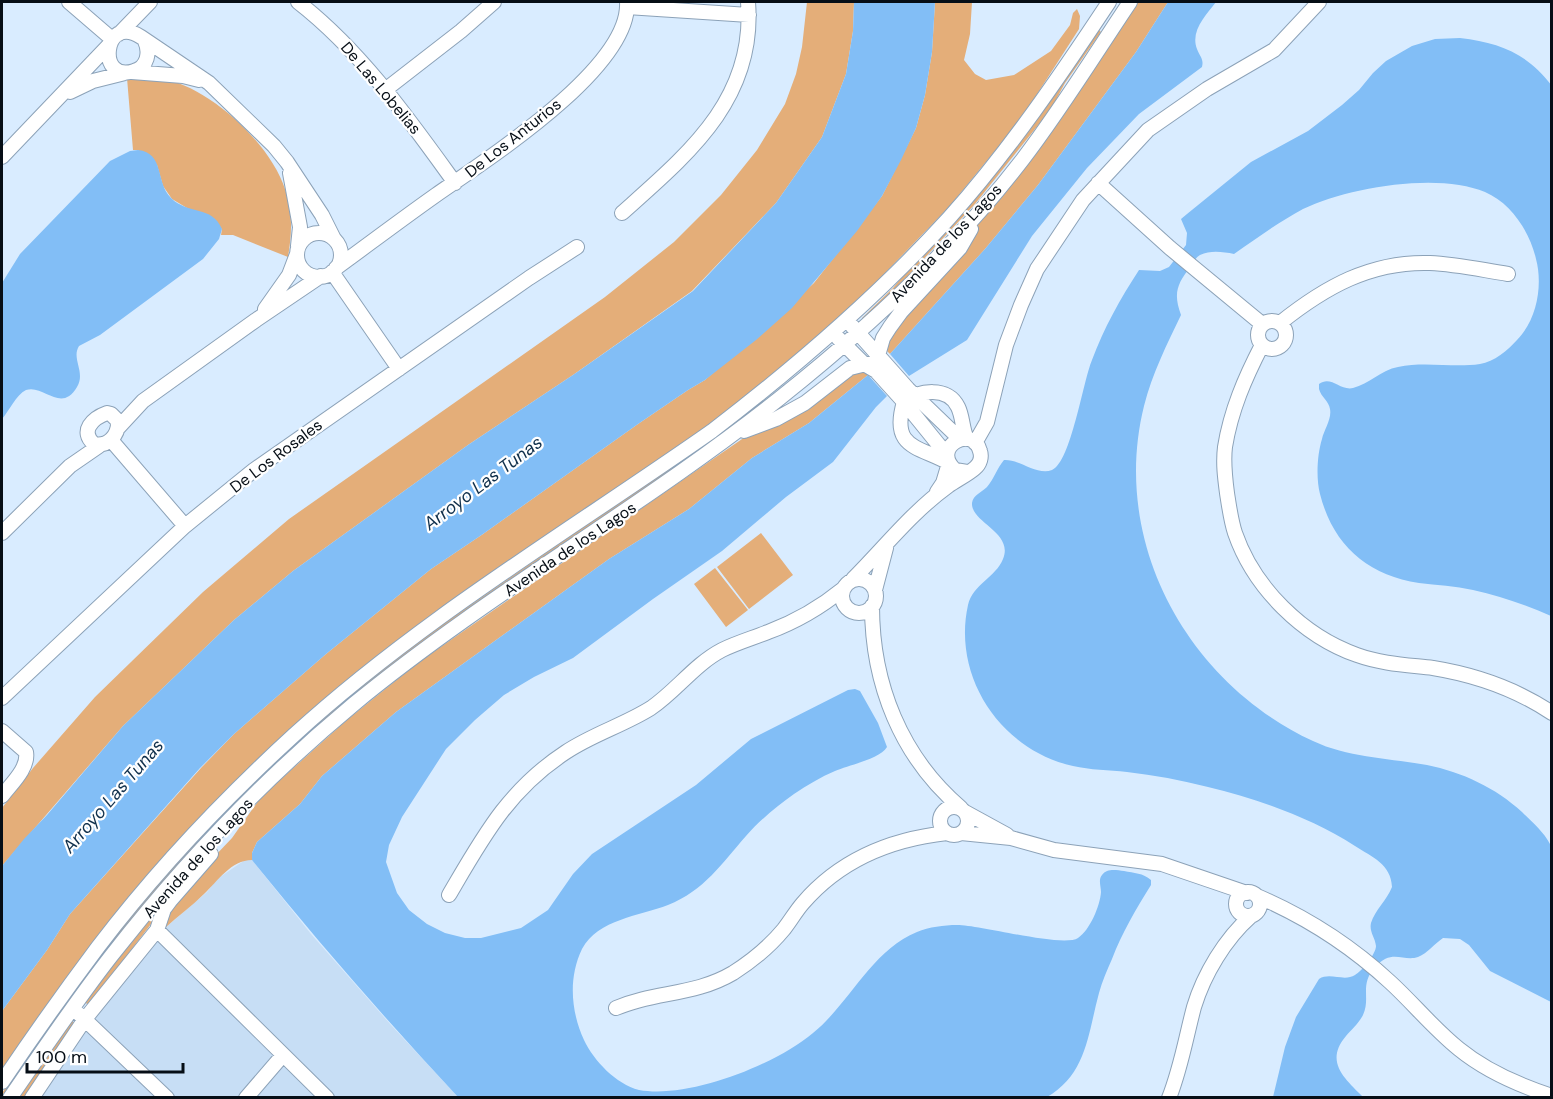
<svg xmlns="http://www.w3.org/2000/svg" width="1553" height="1099" viewBox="0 0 1553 1099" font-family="'DM Sans',sans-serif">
<rect width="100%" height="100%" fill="#d9ecff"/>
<path fill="#c7def5" d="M245,860h7l59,74 80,91 67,72 -422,1 106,-145 23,-25 42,-36 10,-13z"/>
<path fill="#e4ae79" d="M807,2h47l-1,29 -7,43 -24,63 -46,66 -84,88 -119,84 -105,70 -175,126 -59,49 -111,106 -121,140v-58l31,-40 62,-71 108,-105 86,-73 316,-222 69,-55 47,-47 36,-45 28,-46 11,-30 6,-27z
M935,2h37l-2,32 -6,26 11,14 11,6 28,-5 37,-24 19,-26 3,-12 4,-4 3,7 -1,13 -58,90 -72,88 -97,100 -116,99 -224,156 -312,257 -198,254v-62l45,-61 23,-36 131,-146 33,-34 92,-80 105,-85 52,-35 155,-110 50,-34 17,-10 109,-97 68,-87 34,-68 9,-33 7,-43z
M1136,2h32l-32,50 -98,133 -53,64 -95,105 -7,-7 104,-140z
M1099,30l2,2 -36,51 -14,26 -76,95 -69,74 -42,42 -2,-2 31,-30 21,-26 57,-61 75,-94z
M127,78c10,0 22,-1 32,0 49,7 111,65 126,111 8,23 7,44 3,68l-55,-22h-12l1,-6 -50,-30 -9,-13 -6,-21 -19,-15h-5z
M831,346h2l-89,76 -324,224 -167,143 -247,308 -4,1v-5c61,-91 125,-181 200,-260 66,-70 139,-133 215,-191l340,-235 33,-25z
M864,370l4,5 -59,48 -57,35 -63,51 -80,50 -213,153 -74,64 -22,28 -43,38 -5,11v7c-21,0 -34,21 -48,34 -12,12 -26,22 -39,34l-1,-6 2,-8 28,-36 38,-40 29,-41 87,-78 71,-57 82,-57 244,-168 100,-63z
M761,533l32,42 -44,34 -32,-42z
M715,568l33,42 -22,17 -32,-43z
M156,910l-5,14 -62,81 -5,-3z
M71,1020l5,4 -52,73 -7,1z"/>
<path fill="#82bef6" d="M854,2h81l-3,50 -7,43 -9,33 -15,32 -19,36 -25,35 -65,77 -36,32 -51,40 -17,10 -50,34 -155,110 -52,35 -105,85 -92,80 -34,34 -130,146 -23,36 -45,61v-145l22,-27 23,-24 76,-89 111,-106 59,-49 175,-126 105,-70 120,-84 83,-88 46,-66 24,-63 7,-43z
M1168,2h48c-10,13 -26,29 -19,47 3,8 7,10 5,18l-63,47 -52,54 -55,68 -65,104 -58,36 -19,-22 95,-105 53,-64 98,-133z
M1460,38c40,5 67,15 92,48l-1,530c-25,-11 -51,-20 -78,-26 -18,-4 -36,-5 -54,-7 -52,-8 -86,-38 -99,-89 -4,-15 -3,-39 2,-55 2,-9 10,-20 8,-30 -1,-8 -9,-12 -11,-20v-5c12,-9 21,7 34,4 16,-4 28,-18 45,-21 27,-6 55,1 82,-3 14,-2 28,-14 37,-24 20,-20 26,-55 19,-81 -6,-27 -25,-56 -51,-67 -46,-20 -137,-5 -182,17 -24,13 -46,29 -69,45 -11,-2 -23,-4 -34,1 -4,2 -6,7 -9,11 -14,18 -18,27 -10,49 -14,29 -29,59 -37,91 -34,137 44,277 169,335 36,17 76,17 114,24 35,7 69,23 95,47 9,9 22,20 28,32 3,8 1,27 1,37 0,40 0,81 0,121l-61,-31 -21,-26 -9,-6 -17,-1c-9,6 -15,15 -25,19 -15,5 -26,-9 -43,10 -16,18 -4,31 -12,48 -4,8 -12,15 -17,21 -22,26 -1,43 17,61h-90l12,-50 11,-30 23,-38c11,-7 25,3 36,-4 7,-4 21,-21 21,-29 -1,-9 -7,-14 -5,-23 4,-13 16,-23 21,-36 -1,-23 -20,-30 -37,-41 -44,-28 -97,-47 -147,-59 -27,-7 -54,-12 -81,-15 -18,-2 -37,-2 -54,-6 -72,-16 -121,-89 -105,-161 5,-21 28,-28 35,-46 11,-27 -32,-36 -31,-56 1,-8 10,-11 15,-16 7,-8 10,-19 17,-27 16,-1 33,16 48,10 19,-8 31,-89 40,-110 12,-32 28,-61 47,-90l21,1 9,-4 17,-22 1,-12 -6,-14 6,-5 64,-52 57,-31 34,-26 17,-15 14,-17 13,-12 26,-15 23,-7z
M138,150c27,3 17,32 33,48 17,17 41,7 51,31l-3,10 -16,20 -103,76 -21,11c-8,13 7,26 -2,41 -16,27 -33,-3 -51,3 -10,5 -17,21 -24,29v-136l18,-29 90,-93 20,-10z
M868,375l19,21 -11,11 -43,55 -47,35 -64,54 -69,48 -80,59 -39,19 -30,18 -29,25 -29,29 -44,68 -13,28 -3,17 11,31 12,17 18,14 18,9 20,5h16l40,-10 27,-18 25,-36 19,-20 104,-69 55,-46 97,-49 7,-1 5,2 18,32 9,24c-7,12 -38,18 -52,24 -14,6 -28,14 -41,23 -17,12 -34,26 -48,42 -24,27 -42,55 -78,69 -28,11 -70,14 -86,44 -14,29 -11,63 2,91 10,21 32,44 55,50 50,9 136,-25 174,-57 37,-30 58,-82 104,-101 12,-5 27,-7 40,-7 24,0 106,23 121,13 12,-8 22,-32 23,-46 0,-6 -3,-12 1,-17 5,-7 14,-5 22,-4 10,2 19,2 27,9v5c-15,24 -29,48 -39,74 -5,11 -10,23 -13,34 -11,40 -12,81 -52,104h-589c-71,-76 -140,-155 -206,-237v-7l5,-11 43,-38 22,-28 74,-64 213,-153 80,-50 63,-51 57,-35z"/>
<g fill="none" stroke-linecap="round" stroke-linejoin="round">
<g stroke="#8ca2b8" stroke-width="16">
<path id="minor" d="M69,2l43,37
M298,2c63,49 110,116 157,181
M627,7l122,8
M119,34l31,-32
M145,41c5,11 3,26 -11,30 -38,13 -31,-59 7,-34l68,46 65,63 13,16 35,53 12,24
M132,72l51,4 16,4
M385,90l76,-59 33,-29
M70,92l23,-11 32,-8
M2,157l107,-112
M290,173l10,54 -2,19
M1098,183l72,65 92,76
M622,213c66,-59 134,-114 126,-211
M297 255a22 22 0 1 1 44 0a22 22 0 1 1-44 0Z
M336,268c33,-24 66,-49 100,-73 50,-35 195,-127 191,-193
M332,272l67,97
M265,309l24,-34 8,-21
M1258 335a14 14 0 1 1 28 0a14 14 0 1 1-28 0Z
M1280,323c45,-36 91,-62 150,-60 26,1 52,7 78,11
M852,326l56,63 52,50
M838,338l26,26 12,7 28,31 43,53
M1262,345c-17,33 -31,65 -37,102 -2,16 0,31 2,46 2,13 4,28 8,40 19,55 68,103 122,122 25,9 51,10 76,13 43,7 83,21 119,45
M107,413l4,1 7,7c1,14 -10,26 -24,23 -15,-13 -1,-26 13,-31z
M118,428l25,-27 113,-81 65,-44
M744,431l32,-12 29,-16 45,-35 24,-6 3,-3 6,-21 7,-11 11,-15 59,-64 11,-19
M111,440l74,86
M975,443l12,-21 19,-77 15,-40 16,-36 46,-69 65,-70 59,-41 67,-39 45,-48
M937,492l6,-9 6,-20c-30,-17 -59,-14 -45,-61 15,-12 44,-16 54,5 5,10 4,22 9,32
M2,533l68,-67 29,-20
M842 596a17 17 0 1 1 34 0a17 17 0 1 1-34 0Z
M853,579c31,-31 59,-67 95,-93 7,-5 22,-13 27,-18 5,-4 7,-11 5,-17 -7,-27 -50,-4 -25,19l12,2
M875,590l11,-42
M872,606c0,78 29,151 89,202
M2,698l183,-172 69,-56 275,-192 48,-31
M2,731l24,21c3,16 -15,32 -24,44
M940 821a14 14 0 1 1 28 0a14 14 0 1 1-28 0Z
M965,812l42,23
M961,833l50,5 43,12 108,14 85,29
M1236 904a12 12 0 1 1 24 0a12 12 0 1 1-24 0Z
M449,895c34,-58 59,-105 117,-143 27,-18 58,-27 85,-44 25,-17 44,-44 71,-58 14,-7 31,-12 46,-18 27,-10 53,-25 75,-43
M1257,896c49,21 93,49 133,86 23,21 44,47 69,67 27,22 59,36 93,47
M157,930l170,168
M616,1008c39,-17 78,-12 117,-35 19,-12 37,-27 51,-44 7,-9 12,-18 19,-26 37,-43 89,-64 144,-70
M79,1014l88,84
M2,1082c31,-46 63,-91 96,-135 58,-76 125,-147 196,-212 127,-116 277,-205 418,-304 85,-65 165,-134 237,-213 60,-67 111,-142 160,-216
M10,1098c33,-48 66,-97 102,-143 71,-91 153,-177 242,-251 135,-111 289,-197 426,-306 88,-70 174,-149 243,-239 39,-51 72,-105 107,-157
M32,1098l53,-79 72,-89 7,-21 6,-8 41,-47
M246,1098l37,-43
M1169,1098c12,-30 17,-61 25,-91 10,-33 31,-68 57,-91"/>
</g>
<use href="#minor" stroke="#fff" stroke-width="14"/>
</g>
<g text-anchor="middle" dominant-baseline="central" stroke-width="4.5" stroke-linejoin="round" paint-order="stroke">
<g font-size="16" fill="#060e16" stroke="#fff">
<text transform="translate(381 88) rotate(50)">De Las Lobelias</text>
<text transform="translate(513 138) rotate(-38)">De Los Anturios</text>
<text transform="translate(946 243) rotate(-47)">Avenida de los Lagos</text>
<text transform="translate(276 456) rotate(-37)">De Los Rosales</text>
<text transform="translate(570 549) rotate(-34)">Avenida de los Lagos</text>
<text transform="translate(198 858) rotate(-48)">Avenida de los Lagos</text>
</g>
<g font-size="18" font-style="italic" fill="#10304c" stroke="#fff">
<text transform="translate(483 483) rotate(-37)">Arroyo Las Tunas</text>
<text transform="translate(113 796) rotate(-49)">Arroyo Las Tunas</text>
</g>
</g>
<rect width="1553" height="1099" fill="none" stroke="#060e16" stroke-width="6"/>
<path d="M27 1063v9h156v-9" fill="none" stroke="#060e16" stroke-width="3"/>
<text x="36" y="1063" font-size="18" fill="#060e16" stroke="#ffffff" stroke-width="4.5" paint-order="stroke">100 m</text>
</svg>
